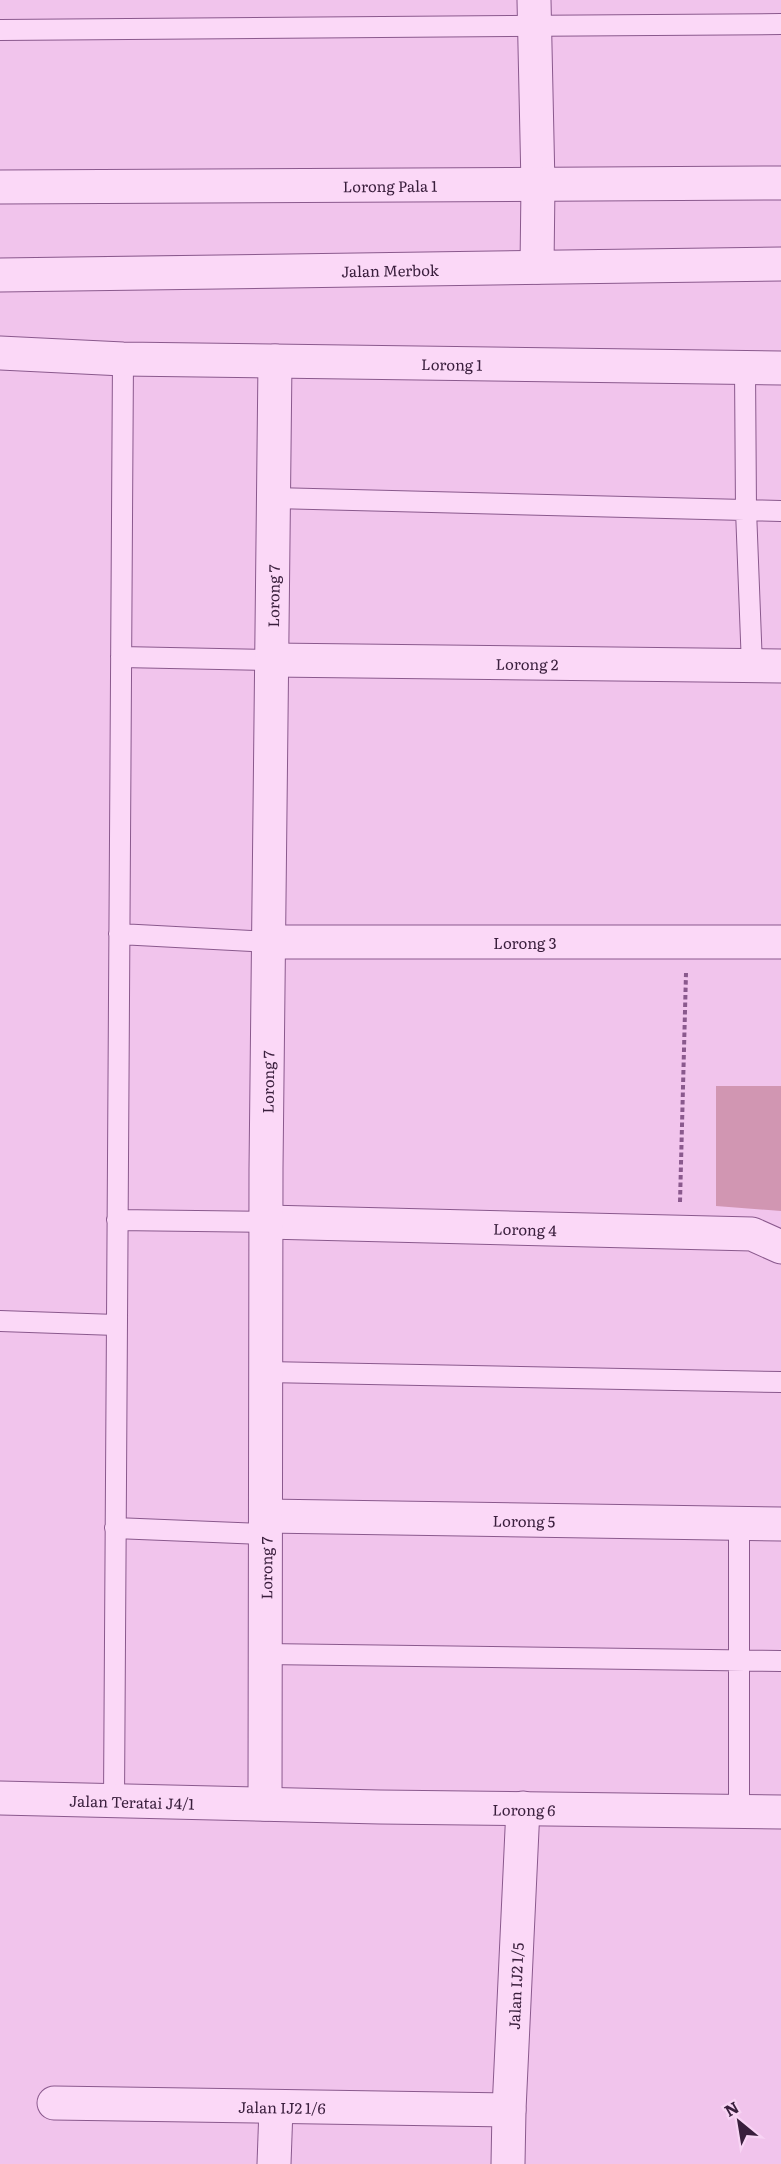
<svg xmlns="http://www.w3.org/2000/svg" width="781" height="2164" viewBox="0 0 781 2164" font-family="Literata,serif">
<rect width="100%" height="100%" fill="#f1c4ec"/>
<path fill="#d196b2" d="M716,1086h65v125l-65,-5z"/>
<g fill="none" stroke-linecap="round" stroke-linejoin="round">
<g stroke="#8a598d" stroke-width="22">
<path id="service" d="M0,30l781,-6
M745,368l1,142 6,156
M274,498l507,13
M121,657l151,3
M119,934l150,8
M117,1220l150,2
M0,1321l116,4
M266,1372l515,10
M115,1528l150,6
M265,1654l516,7
M114,1801l9,-1442
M739,1811v-287"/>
</g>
<g stroke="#8a598d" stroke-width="35">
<g id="minor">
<path d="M534,0l4,185 -1,82"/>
<path id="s1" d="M0,187l781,-4"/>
<path id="s2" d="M0,353l123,6 658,9"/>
<path id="s3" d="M272,660l509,6"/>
<path id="s4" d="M269,942h512"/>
<path id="s5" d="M267,1222l485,12 29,13"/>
<path id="s6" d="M266,1516l515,8"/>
<path id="s7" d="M0,1798l380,9 401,5"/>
<path id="s8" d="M265,1804l1,-635 9,-808"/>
<path id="s9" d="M54,2103l455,7"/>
<path d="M274,2164l2,-56"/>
<path id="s10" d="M508,2164l1,-54 14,-302"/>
</g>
</g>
<g stroke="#8a598d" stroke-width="35">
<g id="tertiary">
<path id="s11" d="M0,275l781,-11"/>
</g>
</g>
<path stroke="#8a598d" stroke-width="4" stroke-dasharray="4.5 3" stroke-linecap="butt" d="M680,1202l6,-229"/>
<use href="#service" stroke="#fbd8f7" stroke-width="20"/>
<use href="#minor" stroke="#fbd8f7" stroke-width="33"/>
<use href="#tertiary" stroke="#fbd8f7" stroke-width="33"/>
</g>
<g text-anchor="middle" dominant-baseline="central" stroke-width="4.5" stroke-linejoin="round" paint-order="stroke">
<g font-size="15" fill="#391e3c" stroke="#f8d4f4">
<text stroke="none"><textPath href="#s1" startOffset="390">Lorong Pala 1</textPath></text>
<text stroke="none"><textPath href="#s11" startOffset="390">Jalan Merbok</textPath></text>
<text stroke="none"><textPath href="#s2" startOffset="452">Lorong 1</textPath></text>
<text stroke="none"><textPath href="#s8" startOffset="1208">Lorong 7</textPath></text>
<text stroke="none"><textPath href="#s3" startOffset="255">Lorong 2</textPath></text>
<text stroke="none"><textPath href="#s4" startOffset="256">Lorong 3</textPath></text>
<text stroke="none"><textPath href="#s8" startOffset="722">Lorong 7</textPath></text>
<text stroke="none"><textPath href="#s5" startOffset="258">Lorong 4</textPath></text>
<text stroke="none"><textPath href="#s6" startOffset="258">Lorong 5</textPath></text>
<text stroke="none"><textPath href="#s8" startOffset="236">Lorong 7</textPath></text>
<text stroke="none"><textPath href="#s7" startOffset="132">Jalan Teratai J4/1</textPath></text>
<text stroke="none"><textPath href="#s7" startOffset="524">Lorong 6</textPath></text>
<text stroke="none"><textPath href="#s10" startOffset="178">Jalan IJ2 1/5</textPath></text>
<text stroke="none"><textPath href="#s9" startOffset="228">Jalan IJ2 1/6</textPath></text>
</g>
</g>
<g transform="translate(739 2122) rotate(330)" stroke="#f8d4f4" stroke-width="4.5" paint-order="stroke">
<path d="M0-4.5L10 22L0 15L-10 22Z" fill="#391e3c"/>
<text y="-9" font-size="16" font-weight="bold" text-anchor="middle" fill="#391e3c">N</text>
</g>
</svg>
